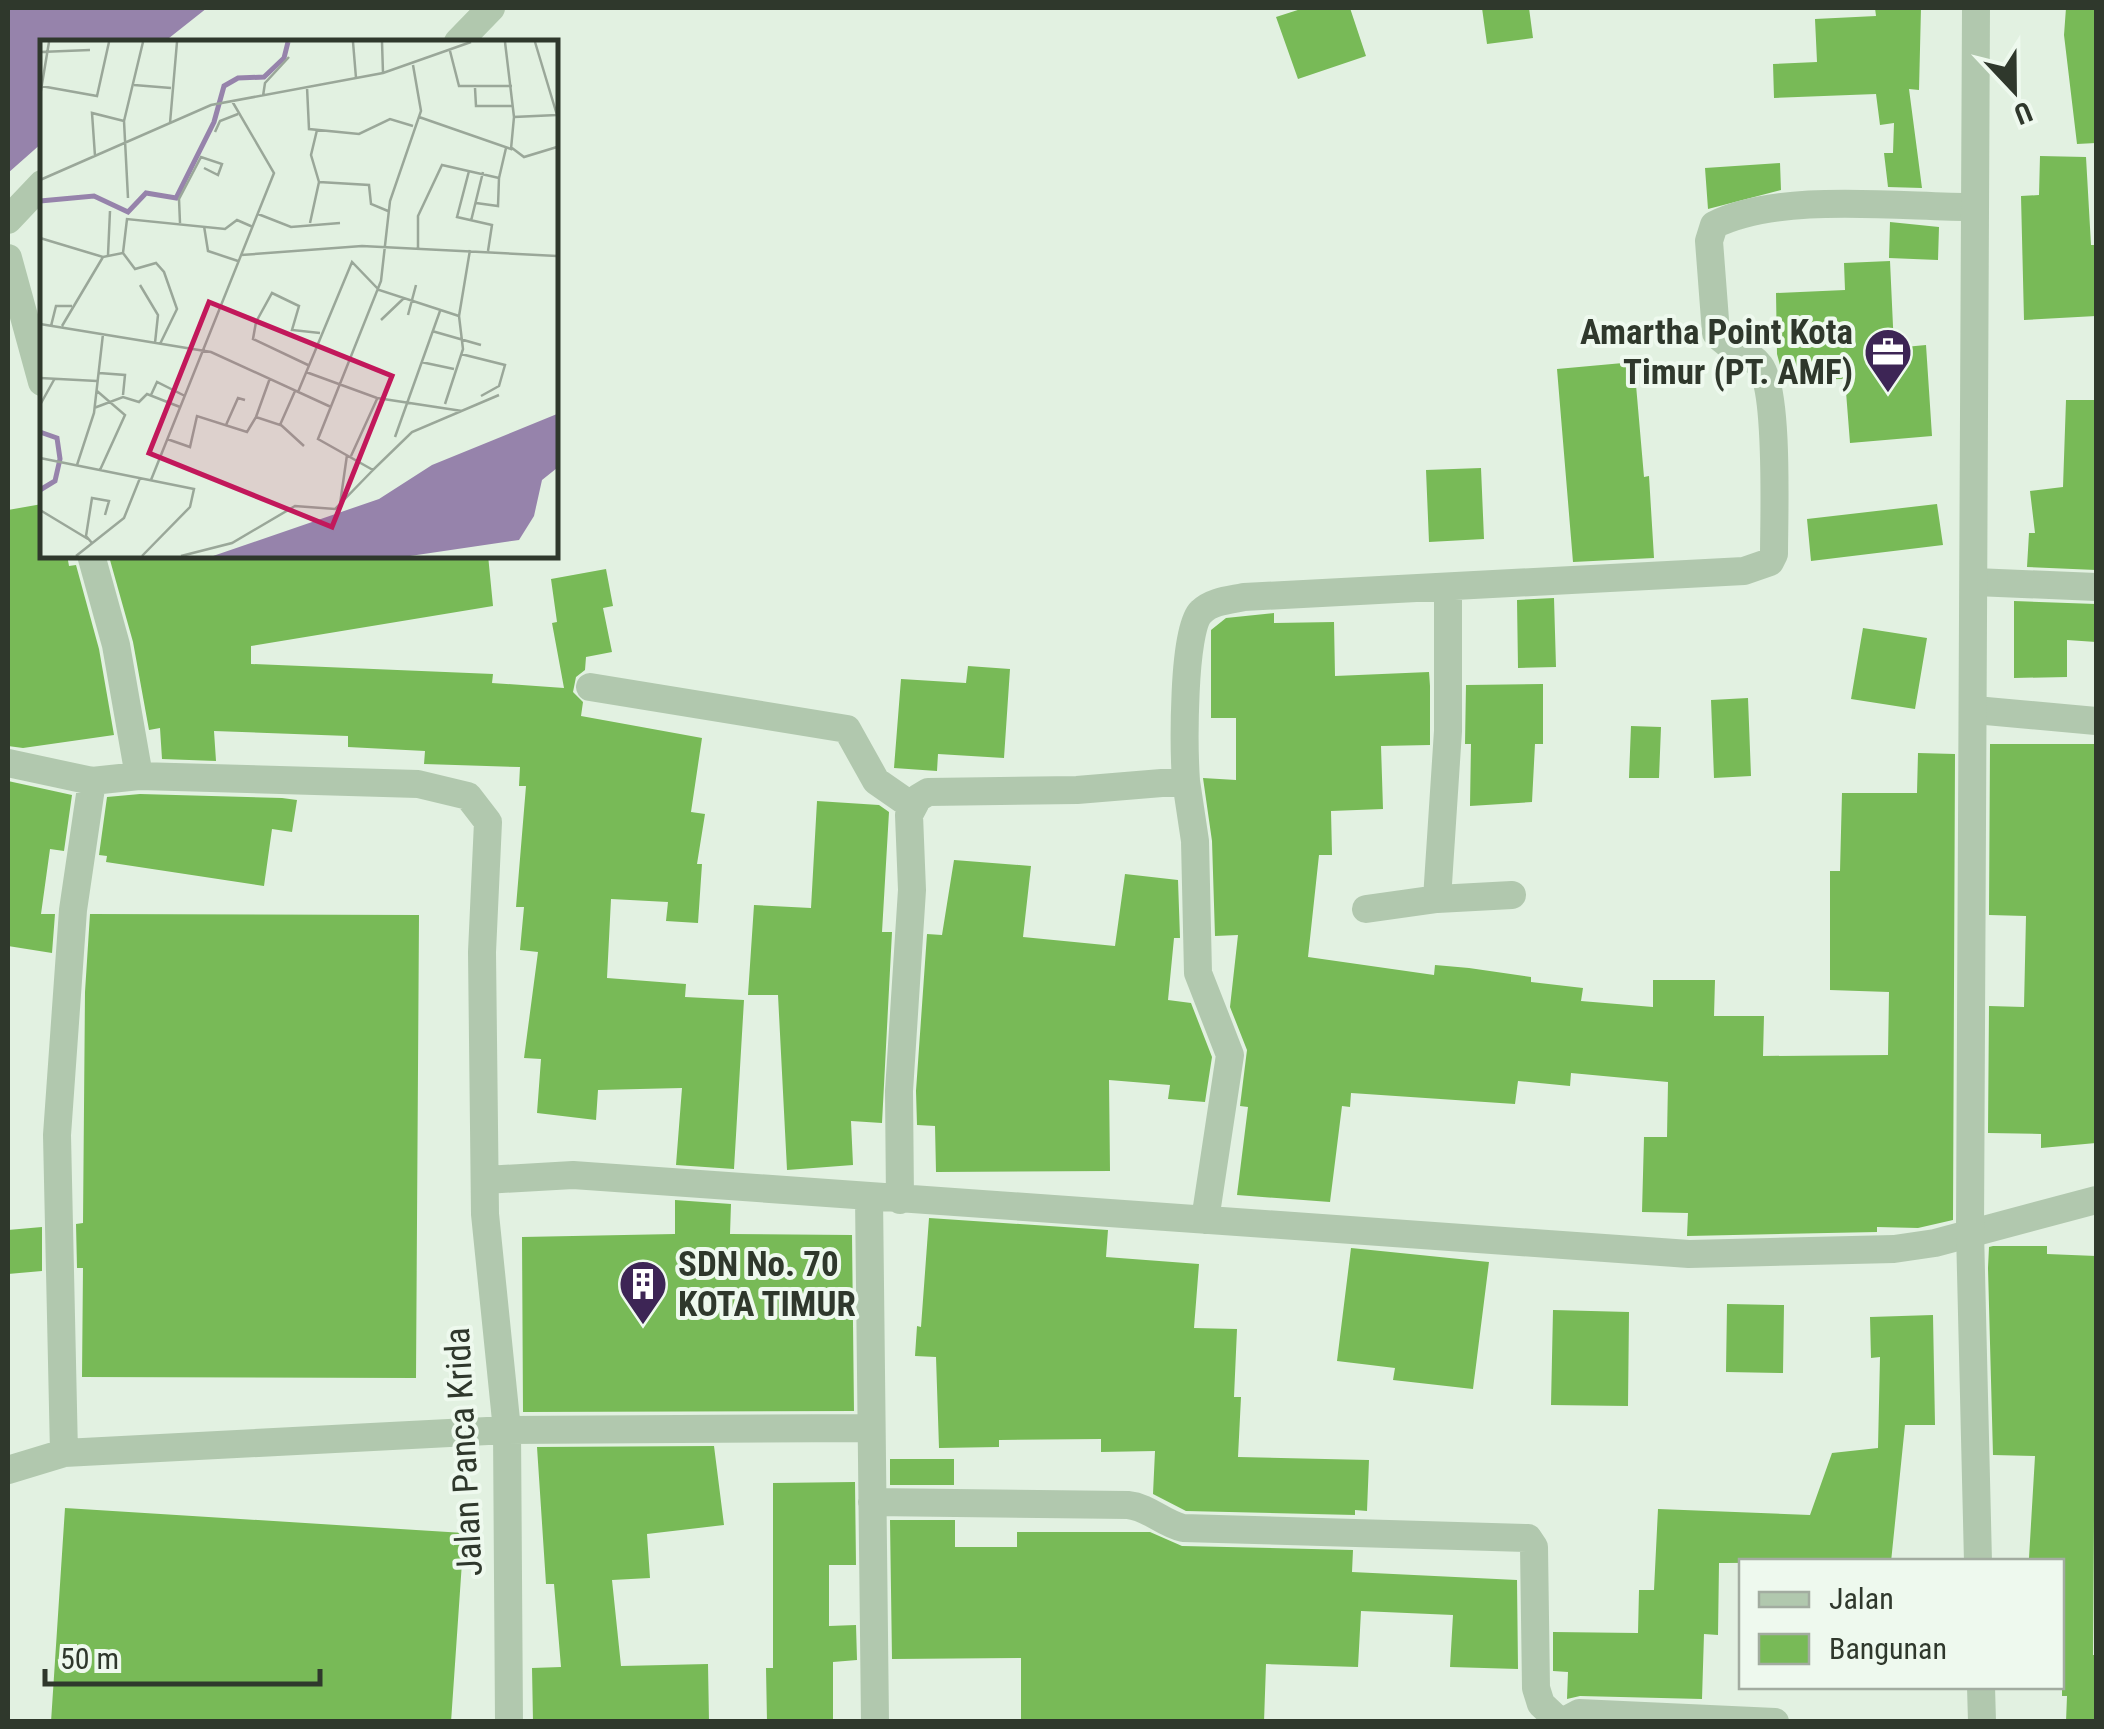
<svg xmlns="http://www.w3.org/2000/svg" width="2104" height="1729" viewBox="0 0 2104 1729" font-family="'Roboto Condensed',sans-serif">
<rect width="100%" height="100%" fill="#e2f1e1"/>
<path fill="#9683ab" d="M8,8h199l-43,34h-122v101l-34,30z"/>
<path fill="#78ba57" d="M1304,8h46l16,48 -68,23 -22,-62z
M1482,8h47l4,30 -46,6z
M1875,8h46l-2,82 -10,-1 13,99 -34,-1 -4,-34h9l1,-30 -14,2 -4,-31 -102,4 -1,-34 44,-2 -2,-43 61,-3z
M2066,8h30v135l-19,1 -13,-109z
M2040,156l46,1 5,88h5v71l-72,4 -3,-124 18,-1z
M1780,163l1,27 -73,19 -3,-41z
M1890,222l49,5 -1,33 -49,-2z
M1890,261l4,87 32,-3 6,91 -82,7 -5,-64 -61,1 -7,-26 -1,-61 69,-3 -1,-27z
M1634,362l10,115 5,-1 5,82 -81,4 -16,-193z
M2066,400h30v170l-69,-3 2,-34h6l-5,-42 33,-4z
M1481,468l3,71 -55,3 -3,-72z
M42,504v51h25l2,11 7,-1 23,84 15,86 -91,13 -15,-2v-236z
M1937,504l6,41 -132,16 -4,-42z
M139,555h349l5,51 -242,40v18l242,10 -1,9 72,5 -12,-65 5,-1 -6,-43 55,-10 7,37 -10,2 9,44 -26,5 -1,13 -9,7 -3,15 10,10 -2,14 121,22 -11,74 14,2 -8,50h5l-4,59 -32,-2 2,-19 -57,-3 -4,79 79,6 -1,13 59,3 -10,169 -58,-4 6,-77 -84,2 -2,30 -59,-7 4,-54 -17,-1 14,-106 -18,-2 4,-43h-8l10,-121h-7l1,-19 -96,-3 1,-13 -77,-4v-11l-134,-5 2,30 -54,-2 -2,-31 -11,2 -16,-88 -23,-82z
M1554,598l2,69 -38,1 -1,-68z
M2014,601l82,3v38l-29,-2v37l-53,1z
M1274,613v10l60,-1 1,54 94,-4 1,14v59l-49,1 2,63 -52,2 1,44h-13l-11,102 126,18 1,-10 34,3 62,9v5l52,6 -2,13 72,6v-27h62l-1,36h50l-1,40 125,-1 1,-63 -59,-2v-119h10l2,-78h75l1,-40 37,1 -2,466 -35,8 -41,-1v5l-190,4 1,-23 -46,-1 2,-75h23l1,-55 -97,-9 -1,13 -52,-5 -3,23 -164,-11 -1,14 -8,-1 -12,96 -93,-7 11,-88 -8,-1 7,-56 -17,-43 8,-72 -23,1 -3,-95 -9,-63 33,2v-62h-25v-88l15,-12z
M1863,628l64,10 -12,71 -64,-10z
M968,666l42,3 -6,89 -66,-4 -1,17 -43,-3 7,-89 65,4z
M1543,684v60h-8l-3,58 -62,4 1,-62h-6l1,-59z
M1748,698l3,78 -37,2 -3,-78z
M1631,726l30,1 -2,51h-30z
M1990,744h106v399l-55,5v-14l-53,-1 1,-127 35,1 2,-91 -37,-1z
M8,781l64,14 -8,56 -14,-2 -9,65h14l-3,39 -44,-7z
M140,794l142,4 15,2 -5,32 -20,-3 -8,57 -158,-24 1,-6 -8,-1 8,-58z
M817,801l62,4 10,7 -7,120h10l-10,191 -31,-2 2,44 -66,5 -9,-175h-30l6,-90 57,3z
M954,860l77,6 -8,71 92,9 10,-72 53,6 2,58h-6l-6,62 23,3 21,54 -7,45 -37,-3 2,-14 -61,-5 1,91 -174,1 -1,-46 -18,-1 -1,-34 11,-157 15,1z
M90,914l329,1 -3,463 -334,-1 1,-109h-6l-1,-44 7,-1 2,-231z
M675,1200l56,4 -1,30 122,1 2,176 -331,1 -1,-175 153,-3z
M929,1218l179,12 -2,27 93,7 -5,64 43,1 -3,68h7l-3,60 131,3 -2,51 -12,-1v5l-169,-4 -33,-17 2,-43 -54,1v-13l-102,1v7l-60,1 -3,-91 -21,-1 2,-30 4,1z
M42,1227v44l-34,3v-44z
M1993,1246h54v8l49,2 -3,399h3v67h-30l1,-26h-5v-136l-33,-2 6,-102 -42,-1 -5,-187 1,-21z
M1351,1248l138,14 -16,127 -80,-9 2,-12 -58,-7z
M1727,1304l57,1 -1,68 -57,-1z
M1553,1310l76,2 -1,94 -77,-1z
M1933,1315l2,110h-30l-14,137 -172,1 -1,72 -14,-1 -2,65 -122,-3 -13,3 1,-27 -15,-1v-39l85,1 1,-43h15l4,-81 152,6 22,-62 46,-5 2,-91 -9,1 -1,-41z
M714,1446l10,79 -77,9 3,44 -38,2 9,86 87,-2 1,58h-176l-1,-54 29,-1 -7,-83h-8l-9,-137z
M890,1459h64v26h-64z
M855,1482l1,83h-27v61l27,-1 1,35 -24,2v60h-66l-1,-54h7v-185z
M65,1508l399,25 -13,189h-400z
M890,1520h65v27h62v-15h133l32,14 171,4 -1,22 165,8 1,89 -68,-2 3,-52 -92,-4 -3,56 -92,-3 -2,58h-243v-64l-129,1z"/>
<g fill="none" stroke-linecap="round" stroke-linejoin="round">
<path stroke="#b1c8ae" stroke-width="28" d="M458,42l33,-34
M8,220l34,-36
M8,258l34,124
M91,555l25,90 23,131
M1975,582l121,5
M590,687l257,42 29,52 36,25
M1975,710l121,11
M8,763l84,18 47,-5 279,8 50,12 20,26 -6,130 3,262 22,216 2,292
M1186,781l9,60 3,132 32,82 -25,165
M1437,899l75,-4
M1366,909l71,-10 11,-168v-144
M485,1180l88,-5 1116,79 205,-5 41,-6 161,-43
M869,1197l6,525
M900,1200l-1,-109 13,-201 -3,-75 9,-17 10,-6 149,-2 109,-9c-2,-29 -4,-151 15,-169 11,-11 29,-12 43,-15l500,-26 26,-9 4,-8c0,-37 5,-163 -14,-188 -11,-15 -32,-17 -44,-33l-7,-92 5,-16c67,-33 184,-18 259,-18
M64,1453l-7,-318 16,-225 19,-129
M8,1470l56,-17 443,-23 363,-2
M872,1502l256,3c21,2 34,18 55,23l345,10 6,9 2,141 5,16 19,18
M1562,1722l17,-9 196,9"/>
<path stroke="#b1c8ae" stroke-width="28" d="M1976,8l-6,1223 8,331
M1981,1686l1,36"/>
</g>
<defs>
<g id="office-pin" transform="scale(2.5)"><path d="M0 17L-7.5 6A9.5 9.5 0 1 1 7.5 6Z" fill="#3d2555" stroke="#eef9ee"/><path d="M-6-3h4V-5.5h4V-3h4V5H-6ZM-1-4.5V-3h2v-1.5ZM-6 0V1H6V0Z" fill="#fff"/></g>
<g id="building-pin" transform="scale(2.5)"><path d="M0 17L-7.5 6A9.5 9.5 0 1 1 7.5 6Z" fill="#3d2555" stroke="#eef9ee"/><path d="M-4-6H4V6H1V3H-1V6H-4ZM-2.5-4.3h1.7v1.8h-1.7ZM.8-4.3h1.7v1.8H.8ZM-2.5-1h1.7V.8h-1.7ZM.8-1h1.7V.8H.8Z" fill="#fff"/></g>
</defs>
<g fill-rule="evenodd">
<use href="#office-pin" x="1888" y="352"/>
<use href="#building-pin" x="643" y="1284"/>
</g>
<g text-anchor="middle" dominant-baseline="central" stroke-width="8" stroke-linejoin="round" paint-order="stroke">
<g font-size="35" font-weight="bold" fill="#2f382c" stroke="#eef9ee" text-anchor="end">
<text x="1853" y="332">Amartha Point Kota<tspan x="1853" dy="40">Timur (PT. AMF)</tspan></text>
<text x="678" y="1264" text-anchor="start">SDN No. 70<tspan x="678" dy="40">KOTA TIMUR</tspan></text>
</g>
<g font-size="35" fill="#2f382c" stroke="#eef9ee">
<text transform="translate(464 1452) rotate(-93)">Jalan Panca Krida</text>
</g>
</g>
<g transform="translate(40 40)">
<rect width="518" height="518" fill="#e2f1e1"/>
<path d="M517,374v54l-15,12 -8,36 -15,24 -109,16h-197l166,-57 53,-34z" fill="#9683ab"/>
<path fill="none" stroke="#9683ab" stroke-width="5" d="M0,161l54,-5 34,16 18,-19 30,5 38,-76 10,-36 14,-8 26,-1 20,-19 4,-16M0,392l17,6 3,21 -5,22 -15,9"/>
<path fill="none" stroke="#9aa799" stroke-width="2.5" d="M313,2l3,36M342,2l1,31M465,2l9,75M495,2l22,73M410,11l9,35h53M0,12l50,-2M373,25l8,46 -31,90 -9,80 -63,158 55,31 39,-38 87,-37M94,45l37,3M1,46l56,10 12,-54M267,47l2,42 50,5 31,-15 23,7M435,48l1,18h37M0,56l9,-54M223,56l2,-13 24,-26M379,77l92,32 3,-32 43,-2M130,83l7,-81M175,92l5,-11 18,-7M472,108l12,9 33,-10M55,116l-3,-43 32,8M429,131l-12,46 35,8 -4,26M0,140l171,-75 172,-32 88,-31M279,142l50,3 2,19 17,7M88,158l-4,-77 19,-79M436,163l22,3 1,-28M218,174l33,13 49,-4M431,181l12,-49M140,183l-1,-24 22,-42 21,7 -4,11 -14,-7M270,183l9,-41 -8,-27 6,-25M164,186l4,25 30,10M0,198l63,19 20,-4 4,-34 98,10 12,-9 16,7M378,208v-32l24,-51 57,13 7,-30M83,213l12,16 21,-6 8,9 13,37 -17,35M68,215l2,-44M201,215l121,-9 195,10M100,245l18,30 -3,28M180,266l36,16 16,-29 27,13 -7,24 28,3M368,275l8,-30M341,280l22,-21M216,282l-3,17 55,26M0,284l171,28 120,55M11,286l5,-20h16M22,286l41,-69M392,291l49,14M421,314l44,11 -6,21 -18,10M381,322l33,7M266,332l71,26 85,13M59,333l26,2 -2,20M0,338l57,3M57,351l28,24 -25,55M258,352l54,-130 27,28 80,26 11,-66M111,355l6,-13 28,14M405,364l18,-55 -4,-33M0,365l15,-27M54,368l29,-11 16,5 8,-8 33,13M216,377l14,-39M186,385l12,-27 7,2M241,385l23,21M355,397l45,-126M127,399l23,8 7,-31 50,16 9,-15 24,8 15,-34M311,416l26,-57M0,418l154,31 -4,18 -48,49M37,425l17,-52 9,-79M111,440l123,-307 -42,-72M300,464l7,-49M0,470l48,29M52,503l-6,-7 6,-38 17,3 -4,14M36,516l48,-38 16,-40M141,516l51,-13 63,-37 40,3 38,-39"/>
<path fill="#c2185b" fill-opacity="0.15" stroke="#c2185b" stroke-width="5" d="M169,262l183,74 -60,151 -183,-74z"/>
<rect width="518" height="518" fill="none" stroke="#2f382c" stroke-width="5"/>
</g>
<rect width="2104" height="1729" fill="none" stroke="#2f382c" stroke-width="20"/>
<rect x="1739" y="1559" width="325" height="130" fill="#eef9ee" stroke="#a2aca0" stroke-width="2.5"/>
<rect x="1759" y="1592" width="50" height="15" fill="#b1c8ae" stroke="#a2aca0" stroke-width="2.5"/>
<text x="1829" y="1609" font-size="30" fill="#2f382c">Jalan</text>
<rect x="1759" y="1634" width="50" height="30" fill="#78ba57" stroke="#a2aca0" stroke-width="2.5"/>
<text x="1829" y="1659" font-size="30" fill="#2f382c">Bangunan</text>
<g transform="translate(2014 90) rotate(158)" stroke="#eef9ee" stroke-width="8" paint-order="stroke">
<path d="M0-8L18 38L0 25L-18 38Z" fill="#2f382c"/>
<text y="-15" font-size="28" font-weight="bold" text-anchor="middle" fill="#2f382c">U</text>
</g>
<path d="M45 1669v15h275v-15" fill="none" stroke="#2f382c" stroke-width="5"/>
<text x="60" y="1669" font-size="30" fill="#2f382c" stroke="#eef9ee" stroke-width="8" paint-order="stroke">50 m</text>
</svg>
